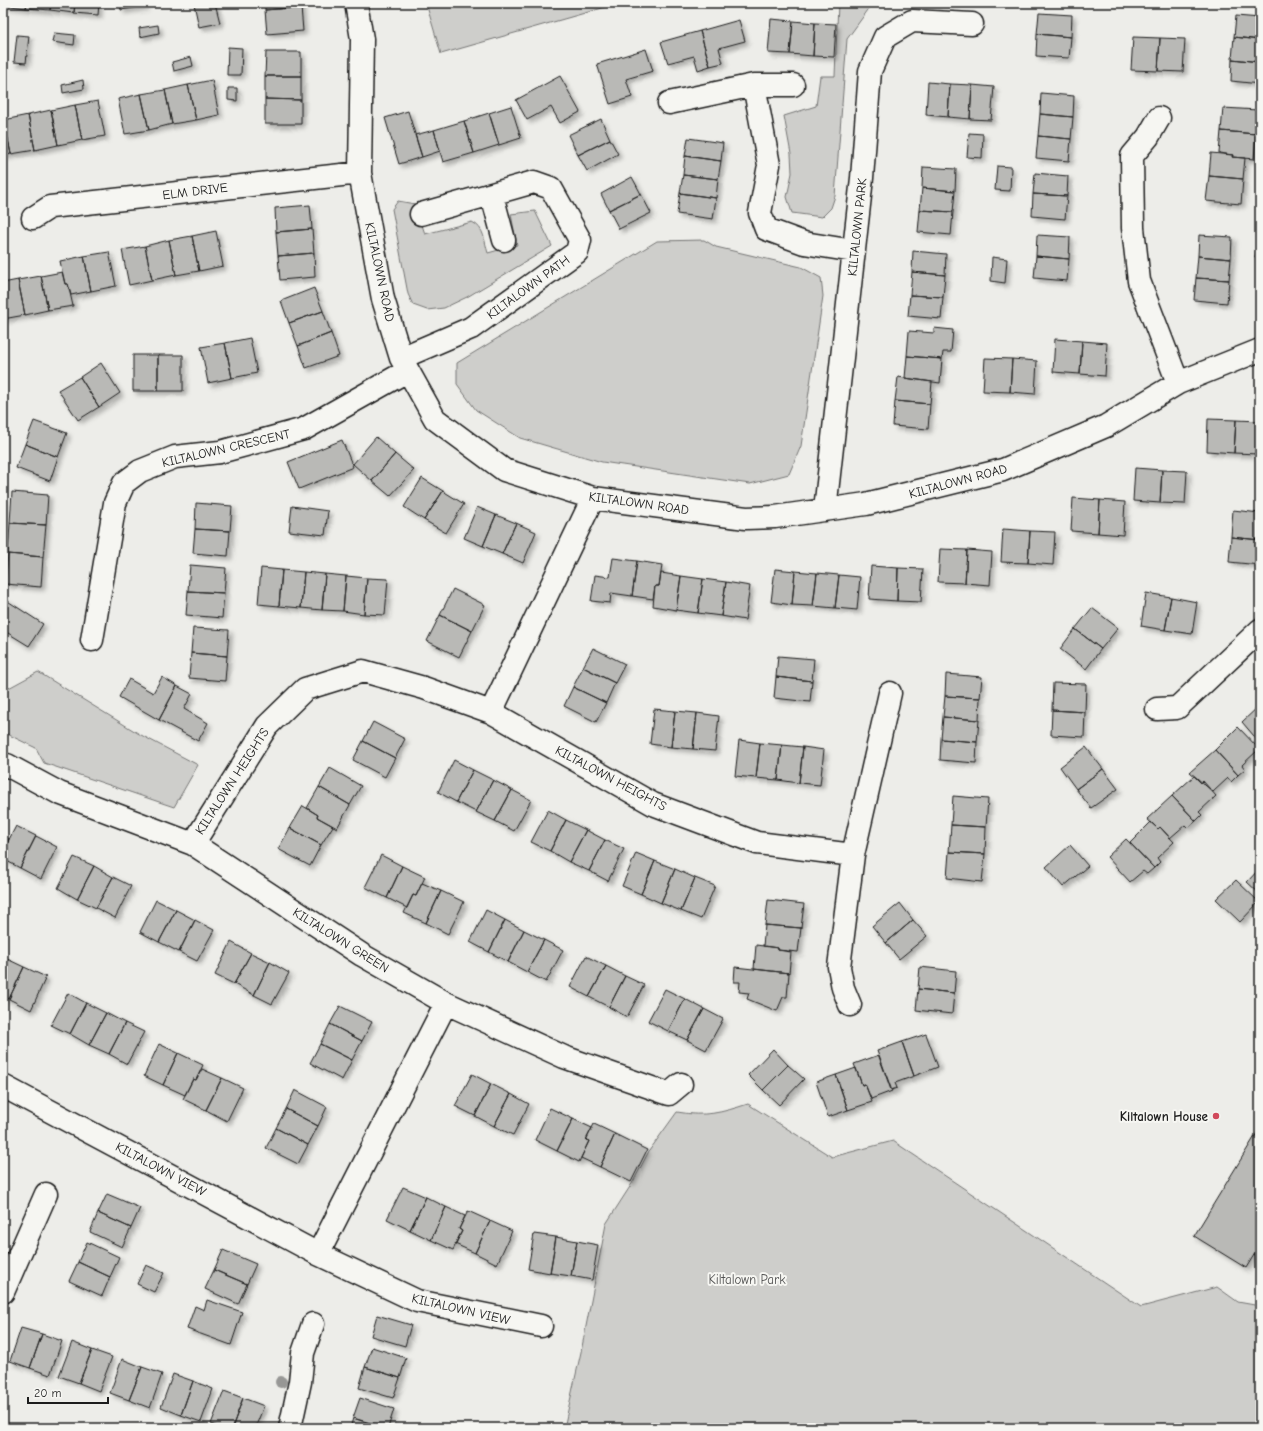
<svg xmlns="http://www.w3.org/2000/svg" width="1263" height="1431" viewBox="0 0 1263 1431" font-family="'Comic Neue',sans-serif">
<defs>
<filter id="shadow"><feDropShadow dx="3.5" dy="3.5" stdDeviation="2" flood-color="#0004"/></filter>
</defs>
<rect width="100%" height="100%" fill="#edede9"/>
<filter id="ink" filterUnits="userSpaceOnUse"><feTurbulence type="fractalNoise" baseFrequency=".025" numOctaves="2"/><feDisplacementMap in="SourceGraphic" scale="8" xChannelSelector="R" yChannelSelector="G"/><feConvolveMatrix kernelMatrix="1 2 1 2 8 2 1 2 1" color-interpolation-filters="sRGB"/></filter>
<g filter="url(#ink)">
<path fill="#cececb" stroke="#757574" d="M426,3h194l-179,51z
M838,3h35l-26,36 -12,157 -4,12 -9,9 -30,-4 -5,-16 5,-24 -1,-19 -7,-38 32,-10 4,-30h15z
M398,201l17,3 10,30 47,-12c13,6 12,19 16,31l29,-8 -6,-31 24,-3 17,35 -85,51 -23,11 -17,2 -14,-5 -5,-11 -16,-85z
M704,240l12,7 85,20 20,11 2,18 -22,150 -12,28 -39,10 -148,-22 -82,-24 -44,-28 -19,-26v-21l200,-122z
M38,672l103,63 57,30 -24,42 -130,-44 -8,-15 -33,-16v-43l2,1z
M748,1104l84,53 61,-16 248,166 76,-20 21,15 22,4v122h-696l17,-76 25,-128 27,-42 16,-31 28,-39c29,5 43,1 71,-8z"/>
<path fill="#b9b9b6" stroke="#1c1c1c" filter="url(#shadow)" d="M3,3h24l-1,5 -23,-3z
M27,3h24l-1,7 -24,-2z
M51,3h24l-1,10 -24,-3z
M75,3h24l-1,12 -24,-2z
M120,3h24l1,3 -24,4z
M200,3h15l5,20 -21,4 -5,-23z
M265,3h35l1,4 -36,3z
M301,7l2,24 -36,3 -2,-24z
M1039,13l33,2 -1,22 -34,-3z
M1236,16l24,2v22l-26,-3z
M771,19l22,2 -3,33 -22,-1z
M739,20l6,21 -26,7 4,15 -13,3 -10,-35z
M793,21l22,2 -2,33 -23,-2z
M815,23l21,1 -2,33 -21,-1z
M158,25l1,8 -19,4 -1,-9z
M700,31l10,35 -12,4 -4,-14 -26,7 -7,-21z
M54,33l21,2 -1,10 -22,-3z
M1037,34l34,3 -2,21 -33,-2z
M17,35l12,1 -3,27 -12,-1z
M1133,37l27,1 -2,33 -27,-1z
M1234,37l26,3v22l-28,-3z
M1160,38l25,1 -2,33 -25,-1z
M228,47l14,1 -1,27h-14z
M646,49l7,22 -27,8 6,18 -22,7 -13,-40z
M266,52h35v24h-36z
M191,57l2,9 -19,5 -2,-9z
M1232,59l28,3v22l-29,-3z
M265,76h36v24l-36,-1z
M560,76l20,36 -20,11 -9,-16 -24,13 -11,-20z
M83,80l1,9 -21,4 -1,-8z
M212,80l7,35 -23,5 -8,-35z
M928,82l22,2 -2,33 -22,-2z
M950,84l22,1 -2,34 -22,-2z
M188,85l8,35 -24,4 -7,-34z
M972,85l22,2 -3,33 -21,-1z
M228,88h9v13l-9,-1z
M165,90l7,34 -23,6 -8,-36z
M1041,93l33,3 -1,21 -33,-3z
M141,94l8,36 -24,4 -7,-35z
M265,99l36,1v24h-36z
M98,101l7,35 -23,4 -7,-35z
M75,105l7,35 -24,5 -7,-35z
M511,106l10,32 -22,7 -10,-32z
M1223,108l35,2 -2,24 -35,-3z
M51,110l7,35 -23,5 -7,-35z
M408,111l14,46 -23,7 -14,-46z
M489,113l10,32 -25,8 -10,-32z
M1040,114l33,3 -2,22 -33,-3z
M28,115l7,35 -24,4 -7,-34z
M601,119l9,20 -32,16 -10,-20z
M3,120h1l7,34 -8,2z
M464,121l10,32 -31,9 -9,-32z
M434,130l6,21 -18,6 -7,-22z
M1221,131l35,3 -2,25 -22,-2 1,-2 -14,-2z
M969,133l14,1 -1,24 -15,-1z
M1038,136l33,3 -2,22 -33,-3z
M688,138l35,5 -2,18 -36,-5z
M610,139l8,15 -31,17 -9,-16z
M1211,153l22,2 -1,2 13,1 -2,21 -34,-3z
M685,156l36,5 -3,18 -35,-4z
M997,166l14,1 -1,24 -15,-1z
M923,167l33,2 -1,22 -33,-3z
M1035,173l33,3 -1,20 -34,-2z
M683,175l35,4 -2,19 -36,-5z
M1209,176l34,3 -2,25 -35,-3z
M632,177l9,17 -32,16 -8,-16z
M922,188l33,3 -2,21 -33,-2z
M680,193l36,5 -3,21 -36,-5z
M641,194l10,19 -32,16 -10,-19z
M1033,194l34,2 -2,23 -33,-3z
M310,205l2,24 -36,3 -1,-24z
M920,210l33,2 -2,23 -33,-3z
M312,229l2,24 -36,3 -2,-24z
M216,231l7,35 -24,5 -7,-35z
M1037,235l33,2 -1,22 -33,-3z
M1199,235l33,2 -1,22 -33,-3z
M192,236l7,35 -23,4 -7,-35z
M1260,237v20h-5z
M169,240l7,35 -24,5 -7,-34z
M145,246l7,34 -23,5 -7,-35z
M913,251l33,3 -1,21 -33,-3z
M109,252l7,34 -25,5 -7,-35z
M314,253l1,24 -35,3 -2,-24z
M84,256l7,35 -20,4 -3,-11h-3l-5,-23z
M1036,256l33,3 -2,22 -33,-3z
M1198,256l33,3 -2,21 -33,-2z
M992,257l15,2 -2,24 -14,-2z
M62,272l3,12h3l5,22 -25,4 -7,-34z
M912,272l33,3 -2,22 -33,-2z
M41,276l7,34 -23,5 -7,-35z
M1196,278l33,2 -2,23 -33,-3z
M18,280l7,35 -22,4v-36z
M314,288l9,23 -34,12 -8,-22z
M910,295l33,2 -2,22 -33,-3z
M323,311l8,22 -33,13 -9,-23z
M934,328l19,2 -2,22h-8l-1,7 -35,-3 2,-25 25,2z
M331,333l8,23 -33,12 -8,-22z
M250,338l7,35 -25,5 -7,-35z
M1055,339l27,2 -2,33 -27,-2z
M1082,341l25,2 -2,33 -25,-2z
M225,343l7,35 -24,5 -7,-36z
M133,355h25v36h-25z
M158,355h25v36h-25z
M907,356l35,3 -2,24 -35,-5z
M985,358l27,1 -2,33 -27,-1z
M1012,359l25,2 -2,33 -25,-2z
M101,363l19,30 -21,14 -19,-30z
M80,377l19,30 -21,13 -20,-30z
M898,377l34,5 -2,22 -35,-3z
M895,401l35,3 -2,25 -35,-3z
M1208,419l28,1 -2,33 -27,-2z
M1236,420l24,1 -2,33 -24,-1z
M34,421l33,12 -9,24 -33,-13z
M376,437l19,17 -23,27 -19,-17z
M342,440l11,27 -54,22 -11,-27z
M25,444l33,13 -8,24 -34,-13z
M395,454l19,16 -24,26 -18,-15z
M1135,468l27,2 -2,33 -27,-2z
M1162,470l25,1 -2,33 -25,-1z
M422,478l21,13 -19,29 -20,-13z
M443,491l21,13 -18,29 -22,-13z
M12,492l36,3 -2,30 -36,-2z
M1073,498l27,2 -2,33 -27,-2z
M1100,500l25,2 -2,33 -25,-2z
M196,503l36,3 -2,25 -35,-2z
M292,506l36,5 -3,24 -36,-4z
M477,507l19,8 -13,31 -19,-8z
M1233,510l27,3v27l-29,-3z
M496,515l20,8 -14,31 -19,-8z
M10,523l36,2 -3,32 -35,-3z
M516,523l20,9 -13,31 -21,-9z
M195,529l35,2 -2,25 -35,-3z
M1003,529l27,2 -2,32 -27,-1z
M1030,531l25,1 -2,33 -25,-2z
M1231,537l29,3v25l-31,-3z
M940,549l27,1 -2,33 -27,-1z
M967,550l25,2 -2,33 -25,-2z
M8,554l35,3 -2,30 -36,-3z
M613,558l24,3 -5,35 -21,-3 -1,10 -19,-2 4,-26 15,2z
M637,561l25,4 -3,21h-4l-2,13 -21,-3z
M190,565l36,3 -2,25 -36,-2z
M871,566l27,2 -1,33 -28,-2z
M261,568l21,2 -3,36 -21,-2z
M898,568l25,1 -2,33 -24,-1z
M775,569l20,2 -3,34 -21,-3z
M282,570l22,2 -3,36 -22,-2z
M795,571l22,2 -4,33 -21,-1z
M304,572l21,2 -3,36 -21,-2z
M661,573l20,3 -5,34 -23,-4 2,-20h4z
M817,573l22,2 -4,33 -22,-2z
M325,574l21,2 -3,35 -21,-1z
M839,575l21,2 -3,33 -22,-2z
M346,576l21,2 -3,36 -21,-3z
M681,576l22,3 -5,34 -22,-3z
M367,578l21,1 -3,36 -21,-1z
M703,579l23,3 -5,34 -23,-3z
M726,582l24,4 -5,34 -24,-4z
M453,589l32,16 -13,26 -32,-16z
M188,591l36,2 -2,25 -36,-3z
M1146,593l25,4 -6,33 -24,-4z
M1171,597l26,5 -5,32 -27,-4z
M3,598l40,26 -14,22 -26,-16z
M1092,608l26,20 -17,21 -26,-20z
M440,615l32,16 -13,26 -32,-16z
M193,628l36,2 -2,26 -36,-3z
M1075,629l26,20 -15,20 -26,-20z
M593,648l32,16 -10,19 -32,-16z
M191,653l36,3 -2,25 -36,-3z
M778,656l36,3 -2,22 -36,-4z
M583,667l32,16 -9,20 -33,-16z
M946,674l36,3 -2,21 -35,-2z
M162,677l15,9 -18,34 -40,-23 10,-18 24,14z
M776,677l36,4 -2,21 -36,-4z
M1053,683l33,1 -1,28 -33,-2z
M177,686l15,8 -8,15 24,14 -10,18 -39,-21z
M573,687l33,16 -10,19 -32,-16z
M945,696l35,2 -1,22 -36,-3z
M1260,705v38l-18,-21z
M654,709l21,2 -4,36 -21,-3z
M1052,710l33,2 -1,25 -33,-2z
M675,711l22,2 -4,36 -22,-2z
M697,713l22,3 -4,35 -22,-2z
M943,717l36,3 -2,22 -36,-3z
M373,722l32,17 -10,19 -32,-17z
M1238,727l21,22 -17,16 3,4 -7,6 -23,-25z
M941,739l36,3 -1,21 -36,-3z
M739,740l21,3 -4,35 -21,-2z
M363,741l32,17 -10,19 -32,-17z
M760,743l22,2 -4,35 -22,-2z
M782,745l21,2 -4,36 -21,-3z
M803,747l21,3 -4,35 -21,-2z
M1086,747l17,22 -27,20 -16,-22z
M1215,750l23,25 -7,7 -3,-4 -15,14 -23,-20z
M454,760l19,10 -17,32 -18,-10z
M330,768l31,18 -11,19 -31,-18z
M1103,769l15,20 -27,19 -15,-19z
M473,770l20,10 -17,32 -20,-10z
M1194,776l7,7 2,-2 13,15 -17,16 3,3 -6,6 -24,-25z
M493,780l19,10 -17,31 -19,-9z
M319,787l31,18 -13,23 -20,-11 1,-2 -11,-7z
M512,790l19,10 -17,31 -19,-10z
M953,796l35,3 -2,28 -35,-2z
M1172,796l24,25 -8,7 -3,-3 -15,13 -10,-11 -2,2 -11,-10z
M303,806l15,9 -1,2 16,9 -12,19 -31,-17z
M548,810l18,10 -16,31 -19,-9z
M566,820l20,10 -17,32 -19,-11z
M1151,822l7,7 2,-2 14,15 -17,16 3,4 -6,6 -24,-25z
M951,825l35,2 -1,27 -36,-2z
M16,826l20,10 -16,32 -17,-9v-8z
M290,828l31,17 -11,21 -32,-17z
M586,830l19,10 -16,31 -20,-9z
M3,836l6,3 -6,12z
M36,836l21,11 -16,32 -21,-11z
M1126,839l28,29 -7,6 -4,-3 -13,11 -23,-25z
M605,840l19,9 -16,32 -19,-10z
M1070,845l18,21 -25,21 -17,-20z
M949,852l36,2 -3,28 -35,-4z
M636,853l19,8 -14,33 -19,-8z
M381,855l21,11 -15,32 -22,-11z
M74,857l20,9 -17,33 -19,-11z
M655,861l20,8 -14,34 -20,-9z
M94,866l19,11 -17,31 -19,-9z
M402,866l23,11 -9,19 -3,-1 -6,13 -20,-10z
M1260,868v26l-13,-12z
M675,869l20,9 -14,33 -20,-8z
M113,877l18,9 -16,32 -19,-10z
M695,878l20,8 -14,33 -20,-8z
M1236,880l23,22 -19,20 -24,-23z
M422,883l19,8 -15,32 -22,-10 9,-18 3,1z
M441,891l23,11 -16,32 -22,-11z
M156,900l20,10 -17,32 -19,-10z
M768,900l36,4 -3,24 -36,-3z
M900,903l13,17 -27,23 -14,-17z
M176,910l19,10 -16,32 -20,-10z
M486,910l19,10 -16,32 -19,-10z
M195,920l19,10 -17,31 -18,-9z
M505,920l19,10 -16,32 -19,-10z
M913,920l14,16 -28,23 -13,-16z
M765,925l36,3 -3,24 -20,-2v-2l-15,-2z
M524,930l20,10 -17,32 -19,-10z
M544,940l19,10 -17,32 -19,-10z
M231,942l20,11 -17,31 -19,-9z
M756,945l22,3v2l13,2 -2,21 -35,-4z
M251,953l19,9 -16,33 -20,-11z
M586,956l20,10 -17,31 -19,-10z
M3,957l21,10 -15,32 -6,-2z
M270,962l19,11 -17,31 -18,-9z
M606,966l19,10 -16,31 -20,-10z
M24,967l22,10 -15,33 -22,-11z
M735,967l54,6 -2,24h-4l-6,14 -30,-12 2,-6 -10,-1 1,-10h-6z
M920,967l36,4 -2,22 -36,-4z
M625,976l19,9 -17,32 -18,-10z
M665,989l20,10 -17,32 -20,-10z
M918,989l36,4 -2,21 -36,-4z
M68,993l18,10 -16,31 -19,-9z
M685,999l19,10 -17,31 -19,-9z
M86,1003l20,10 -17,32 -19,-11z
M340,1006l32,16 -10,19 -32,-17z
M704,1009l19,10 -17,31 -19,-10z
M106,1013l19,10 -16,31 -20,-9z
M125,1023l19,9 -17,32 -18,-10z
M330,1024l32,17 -10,19 -32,-16z
M926,1034l12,33 -24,9 -12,-34z
M902,1042l12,34 -19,7 2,5 -6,2 -14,-39z
M159,1044l19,9 -15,32 -19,-9z
M320,1044l32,16 -10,20 -32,-17z
M773,1049l15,16 -25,25 -15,-15z
M178,1053l25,12 -7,15 -3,-1 -8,16 -22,-10z
M879,1055l13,36 -21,8 -6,-15 -3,1 -8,-21z
M788,1065l16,14 -25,26 -16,-15z
M856,1068l6,17 3,-1 7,18 -24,8 -12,-35z
M202,1069l20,9 -16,32 -23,-11 10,-20 3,1z
M472,1074l19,10 -16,32 -20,-10z
M836,1075l12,35 -20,7 -12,-35z
M222,1078l21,10 -16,33 -21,-11z
M491,1084l20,10 -17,32 -19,-10z
M295,1090l32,17 -9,19 -32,-17z
M511,1094l18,10 -16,31 -19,-9z
M550,1108l23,11 -16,32 -22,-11z
M286,1109l32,17 -10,19 -32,-17z
M573,1119l19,9 -6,12 3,1 -10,21 -22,-11z
M594,1124l21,10 -15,33 -19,-9 8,-17 -3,-1z
M276,1128l32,17 -10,19 -32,-16z
M1260,1128v117l-14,23 -52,-32z
M615,1134l32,16 -16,32 -31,-15z
M403,1187l23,10 -16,33 -23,-11z
M107,1194l33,14 -9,20 -33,-15z
M426,1197l20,10 -15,33 -21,-10z
M446,1207l19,9 -6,13 3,2 -9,19 -22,-10z
M468,1211l22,10 -15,32 -20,-9 7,-13 -3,-2z
M98,1213l33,15 -9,19 -32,-15z
M490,1221l22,10 -15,33 -22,-11z
M534,1234l22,3 -6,36 -22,-4z
M556,1237l21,4 -6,35 -21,-3z
M577,1241l21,4 -6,35 -21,-4z
M87,1242l32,15 -9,20 -32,-15z
M223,1250l33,14 -9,20 -33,-14z
M78,1262l32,15 -8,19 -33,-15z
M146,1265l18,8 -10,19 -17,-8z
M214,1270l33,14 -9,20 -33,-15z
M207,1300l35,12 -11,33 -44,-16 8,-23 9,4z
M377,1315l34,10 -6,21 -34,-10z
M21,1328l21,6 -12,34 -20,-7z
M42,1334l20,7 -12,34 -20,-7z
M72,1342l20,8 -13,33 -20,-7z
M372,1347l34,11 -6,20 -35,-11z
M92,1350l20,7 -13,34 -20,-8z
M122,1359l20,8 -13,33 -19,-7z
M142,1367l20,7 -12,34 -21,-8z
M365,1367l35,11 -7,20 -34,-10z
M173,1374l20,7 -12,34 -20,-8z
M193,1381l20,8 -12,33 -20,-7z
M224,1391l19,7 -11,30h-11l-10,-4z
M243,1398l21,8 -9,22h-23z
M360,1398l34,11 -6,19 -35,-10z
M353,1418l30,10h-33z"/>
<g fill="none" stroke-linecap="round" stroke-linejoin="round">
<g stroke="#1c1c1c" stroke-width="25">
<path id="street" d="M356,3l6,36 -2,134 23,126 18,59 34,61 69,51 89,28 153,20 29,-1 91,-13 137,-34 103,-44 72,-43 82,-33
M754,85l15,80 -9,48 6,16 38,14 50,8
M669,103l85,-18h39
M1159,118l-11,19 -16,19 1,72 6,53 39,102
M492,195l12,45
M33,218l17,-11 310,-34
M401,358l70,-30 106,-76 3,-12 -29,-52 -17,-6 -113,32
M825,510l37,-332 8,-107 15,-34 27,-16 60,3
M92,640l23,-137 9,-20 16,-12 35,-14 45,-5 84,-23 103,-58
M1157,709l20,-1 83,-78
M491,712l102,-214
M7,765l52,28 134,51 169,111 84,48 118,54 105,37 12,-10
M193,844l74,-118 38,-37 58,-18 61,17 67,24 162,92 104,39 96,12
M850,1005l-7,-17 -4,-21 14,-112 37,-162
M3,1086l315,168 99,47 124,25
M318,1254l128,-251
M3,1292l43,-98
M290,1428l10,-46 3,-29 10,-29"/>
</g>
<use href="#street" stroke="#f6f6f2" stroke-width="22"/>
</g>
<circle fill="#979795" cx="281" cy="1382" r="6"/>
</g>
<circle fill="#d1495b" stroke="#f6f6f2" stroke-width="1.5" cx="1216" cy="1116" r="4"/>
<g text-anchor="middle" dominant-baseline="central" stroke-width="4" stroke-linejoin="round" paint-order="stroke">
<g font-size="13" fill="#1c1c1c" stroke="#f6f6f2">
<text transform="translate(195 191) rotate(-7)">ELM DRIVE</text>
<text transform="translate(857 227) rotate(-84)">KILTALOWN PARK</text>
<text transform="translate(380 272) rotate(78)">KILTALOWN ROAD</text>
<text transform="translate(528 287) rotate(-36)">KILTALOWN PATH</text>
<text transform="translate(226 448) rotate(-13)">KILTALOWN CRESCENT</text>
<text transform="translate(958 481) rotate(-15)">KILTALOWN ROAD</text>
<text transform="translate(639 503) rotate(8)">KILTALOWN ROAD</text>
<text transform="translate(611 778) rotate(28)">KILTALOWN HEIGHTS</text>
<text transform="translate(232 781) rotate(-57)">KILTALOWN HEIGHTS</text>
<text transform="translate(341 940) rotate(32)">KILTALOWN GREEN</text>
<text transform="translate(161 1169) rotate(28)">KILTALOWN VIEW</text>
<text transform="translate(461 1309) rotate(13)">KILTALOWN VIEW</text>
</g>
<g font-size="13" font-weight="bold" fill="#1c1c1c" stroke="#f6f6f2" text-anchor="end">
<text x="1208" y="1116">Kiltalown House</text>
</g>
<g font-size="13" fill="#515151" stroke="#f6f6f2">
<text x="747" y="1279">Kiltalown Park</text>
</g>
</g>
<rect width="1263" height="1431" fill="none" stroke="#f6f6f2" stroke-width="16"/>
<rect x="8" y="8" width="1247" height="1415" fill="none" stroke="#1c1c1c" stroke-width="1.5" filter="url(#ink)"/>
<path d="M28 1397v6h80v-6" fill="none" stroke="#1c1c1c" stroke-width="2"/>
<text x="34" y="1397" font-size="12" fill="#1c1c1c" stroke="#f6f6f2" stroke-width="3" paint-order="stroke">20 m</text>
</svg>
